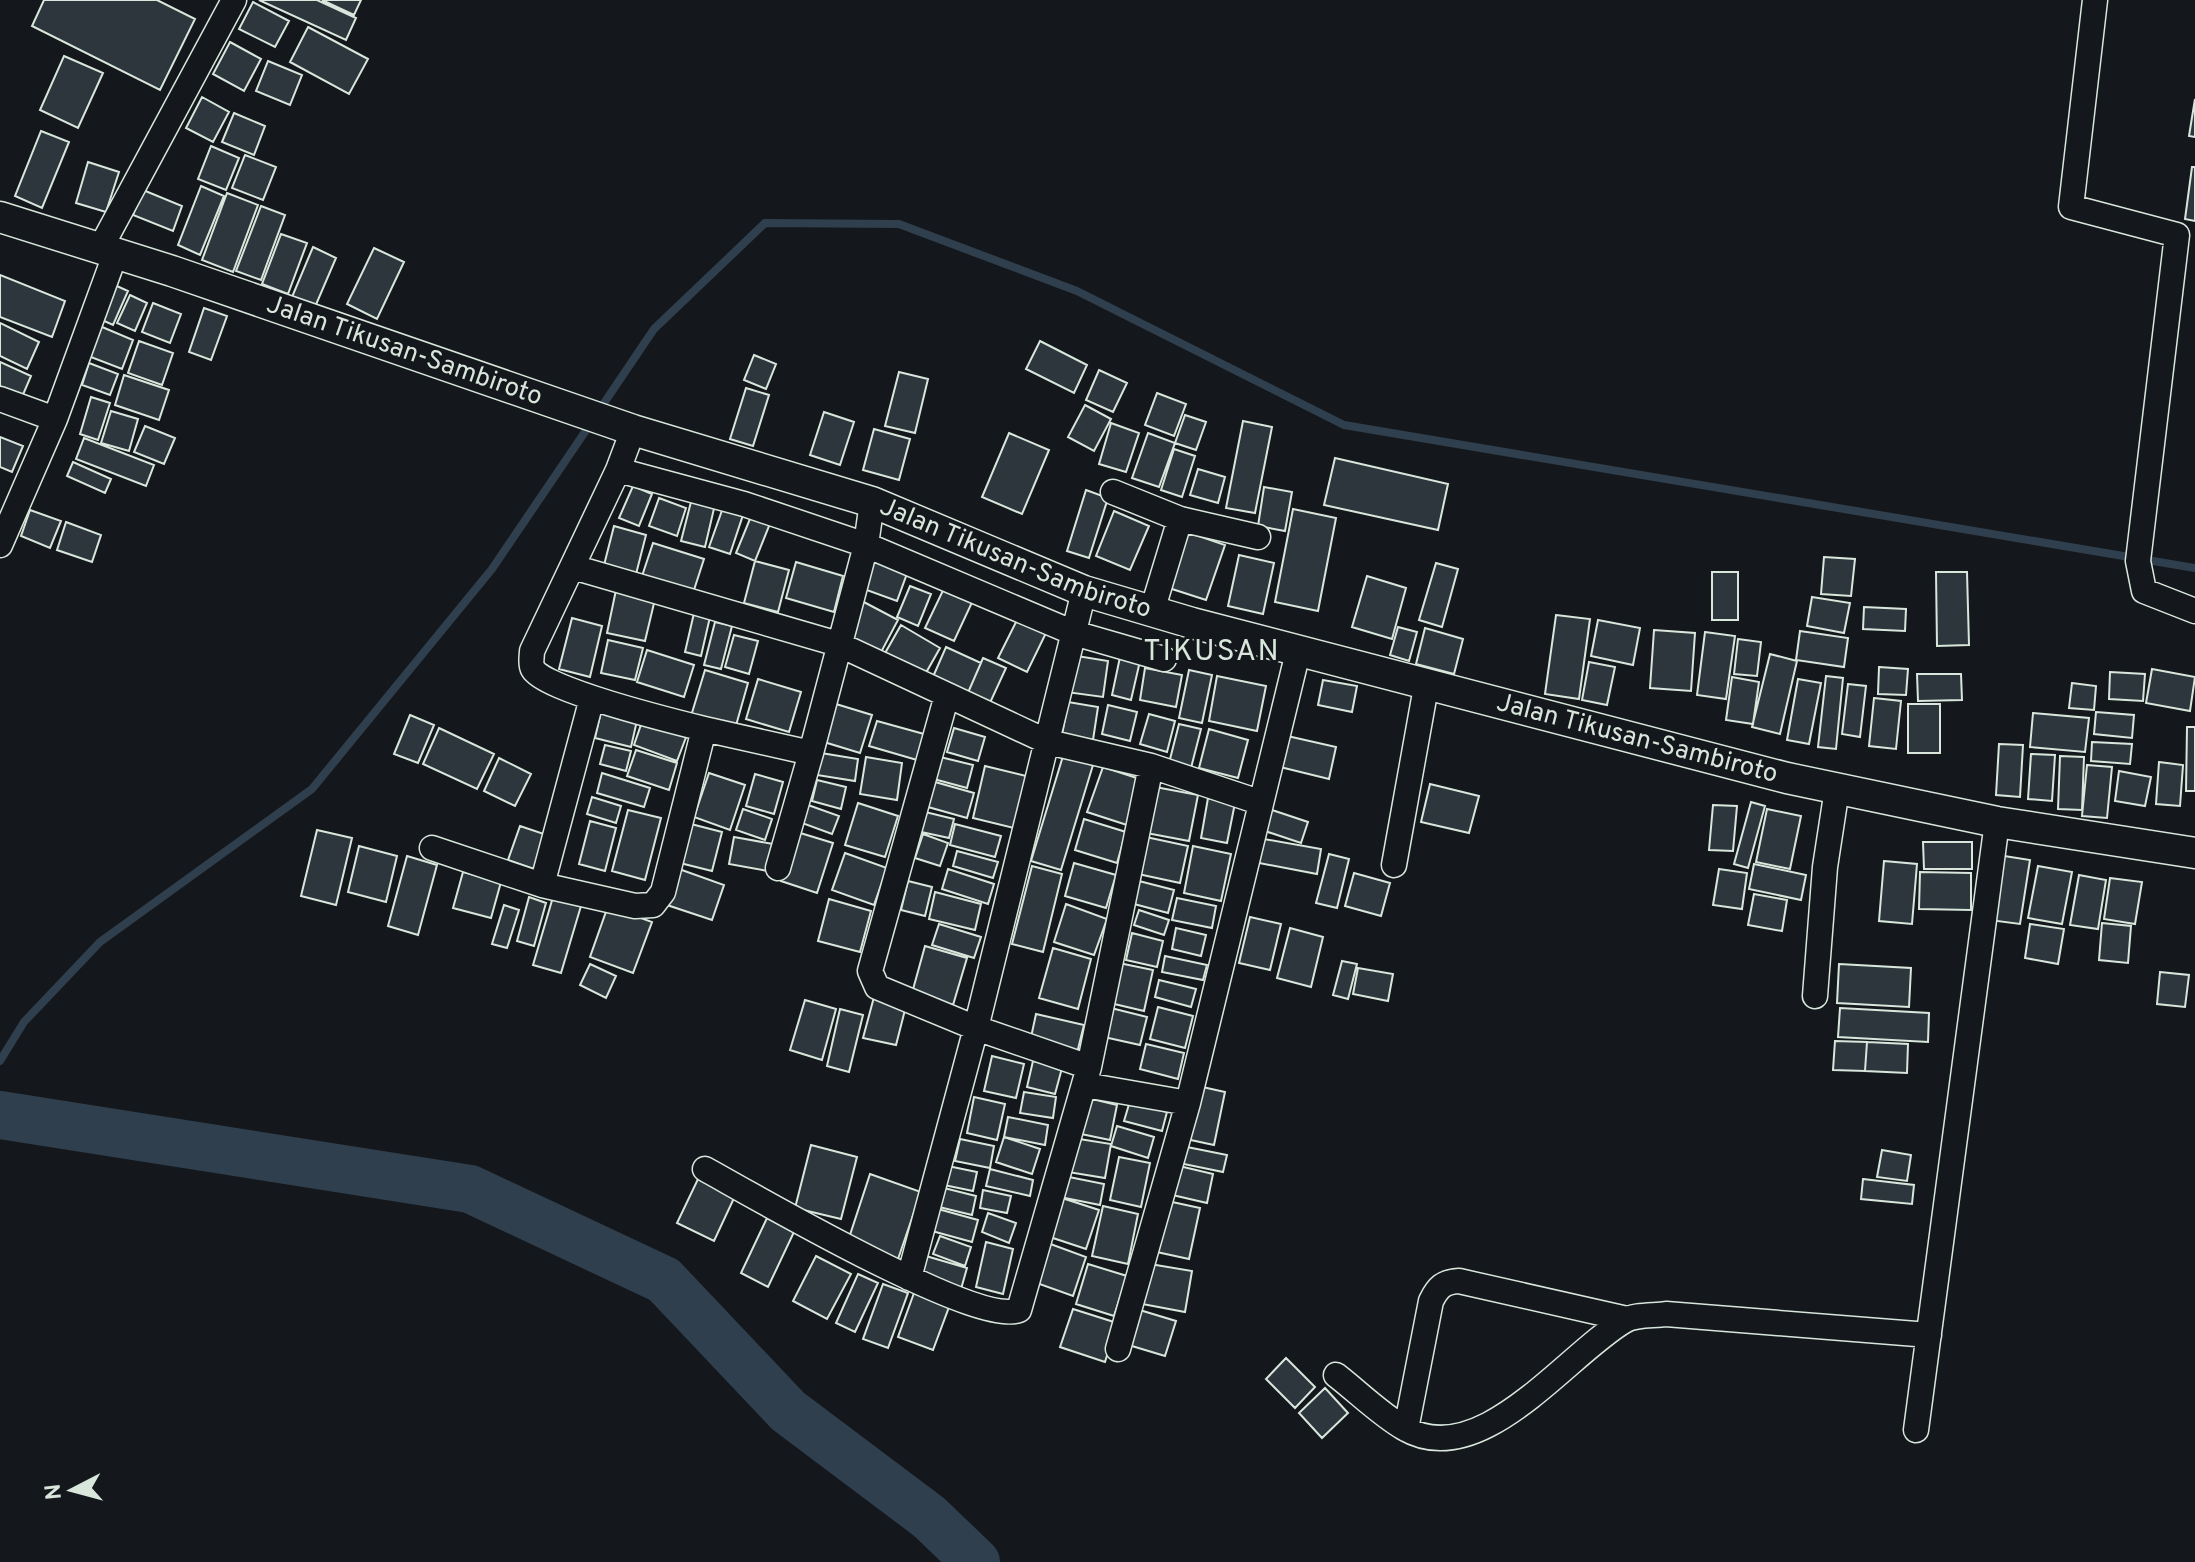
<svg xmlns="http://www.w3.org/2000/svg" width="2195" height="1562" viewBox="0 0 2195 1562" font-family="Overpass,sans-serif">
<rect width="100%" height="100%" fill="#14181c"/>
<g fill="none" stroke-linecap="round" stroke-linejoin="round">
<path stroke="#2f3f4d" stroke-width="8" d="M598,412l56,-83 111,-106 134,1 178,67 267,134 851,143
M0,1061l24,-39 76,-80 212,-153 180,-220 99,-146"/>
<path stroke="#2f3f4d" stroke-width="48" d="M0,1115l470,74 194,91 124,131 141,106 47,45"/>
</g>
<path fill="#2c363c" stroke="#d8e6dc" stroke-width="2" d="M44,0h113l38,19 -35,71 -128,-64z
M259,0h58l39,18 -10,22z
M322,0h39l-7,15z
M253,2l36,19 -14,26 -36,-18z
M308,27l60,32 -19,35 -59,-32z
M230,42l31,17 -17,32 -31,-17z
M64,56l39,17 -25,55 -38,-18z
M268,61l34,14 -12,30 -34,-14z
M202,97l27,15 -16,30 -27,-14z
M2195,99v38l-6,-1z
M234,113l31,13 -11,29 -32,-13z
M41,131l28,11 -27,66 -27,-12z
M211,146l28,12 -13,32 -28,-11z
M245,155l31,12 -13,33 -31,-12z
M88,162l31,10 -13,40 -30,-9z
M2192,167h3v54l-10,-2z
M201,186l23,10 -24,59 -22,-10z
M143,190l39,16 -9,25 -40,-16z
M227,193l31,12 -25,67 -31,-12z
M261,206l24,9 -24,65 -25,-9z
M281,234l26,9 -19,51 -26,-10z
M313,247l23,11 -21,49 -23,-10z
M374,248l30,14 -27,57 -30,-15z
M0,275l65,26 -13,36 -52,-20z
M108,282l20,9 -15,34 -20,-9z
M130,295l17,8 -12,28 -18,-8z
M153,303l28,11 -11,29 -28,-11z
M204,308l23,8 -16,44 -22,-8z
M0,323l39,19 -12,27 -27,-13z
M95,324l38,16 -11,29 -39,-15z
M139,341l34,12 -11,32 -34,-12z
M1040,341l47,24 -13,28 -48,-24z
M754,355l22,9 -10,25 -22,-9z
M0,362l31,14 -9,21 -22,-11z
M89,363l29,11 -8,21 -28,-10z
M1099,370l28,13 -14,29 -27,-12z
M899,372l29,7 -13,54 -30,-7z
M124,375l45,15 -10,30 -44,-15z
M746,388l23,7 -16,51 -23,-7z
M1157,393l29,11 -12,32 -29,-11z
M91,397l19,6 -12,37 -18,-6z
M1085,405l26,14 -17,32 -26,-14z
M111,411l27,8 -9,32 -28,-8z
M824,412l30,10 -14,43 -30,-10z
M1185,415l21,7 -10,28 -21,-7z
M1243,421l29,6 -17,86 -29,-5z
M1111,423l28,10 -13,39 -27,-8z
M145,426l30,12 -11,26 -30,-12z
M874,429l36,10 -11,41 -36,-10z
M1009,433l40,17 -27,64 -40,-17z
M1148,433l27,10 -16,44 -27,-9z
M0,437l23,9 -11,26 -12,-5z
M84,438l70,27 -8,21 -70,-27z
M1174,449l21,7 -13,41 -21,-7z
M1335,458l113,26 -10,46 -114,-25z
M73,462l38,17 -6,14 -38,-17z
M1198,469l27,8 -7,26 -28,-8z
M633,486l19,8 -13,32 -20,-8z
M1264,487l28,5 -7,39 -27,-5z
M1086,490l22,8 -19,60 -22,-7z
M693,494l23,6 -11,47 -24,-6z
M659,498l27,10 -9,28 -28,-10z
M725,502l20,7 -15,45 -21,-7z
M754,509l19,7 -18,45 -19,-8z
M1293,509l43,9 -18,93 -43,-9z
M30,510l31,11 -11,27 -29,-12z
M1114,511l35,15 -19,44 -34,-14z
M66,522l35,13 -9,27 -35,-12z
M614,526l32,9 -11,43 -32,-9z
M1187,532l38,13 -19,55 -37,-12z
M653,543l51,16 -11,34 -51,-17z
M874,554l35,14 -12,33 -36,-13z
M1239,555l35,8 -11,51 -35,-8z
M1824,557l31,2 -4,37 -30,-2z
M755,561l34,9 -11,42 -34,-9z
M796,562l47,14 -9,36 -48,-14z
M1436,563l22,6 -16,58 -23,-7z
M1712,572h26v48h-26z
M1936,572h31l2,73 -32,1z
M1367,576l39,12 -14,51 -40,-12z
M947,582l28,14 -21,45 -29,-13z
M910,586l21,8 -13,32 -21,-9z
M616,590l39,9 -10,42 -38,-8z
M1812,597l38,6 -6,30 -37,-7z
M860,600l38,20 -20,38 -38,-20z
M1864,607l42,2 -1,22 -42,-2z
M694,613l16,4 -9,39 -16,-4z
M1556,615l34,4 -11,80 -34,-5z
M572,618l30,8 -12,51 -31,-8z
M1018,618l28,15 -19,39 -29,-14z
M1598,620l42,8 -7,37 -42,-9z
M715,622l17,4 -11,43 -17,-4z
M901,625l39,23 -17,30 -39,-23z
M1398,627l19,5 -8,29 -19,-6z
M1425,628l38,11 -9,35 -38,-10z
M1654,630l41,3 -4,58 -41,-3z
M1800,631l48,7 -4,29 -48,-7z
M1705,632l30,4 -9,63 -29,-4z
M734,635l24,6 -9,33 -24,-7z
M1738,639l23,3 -4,34 -23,-2z
M608,640l35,8 -8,32 -34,-7z
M946,647l35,16 -14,32 -35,-16z
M647,650l47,15 -10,32 -47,-15z
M1770,654l27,7 -17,73 -28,-7z
M1071,655l37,6 -5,36 -37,-5z
M1120,657l20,4 -9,39 -19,-5z
M983,658l23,10 -17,37 -22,-10z
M1589,662l26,5 -8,38 -25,-5z
M1879,667l29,2 -2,26 -28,-1z
M1145,668l37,7 -6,32 -36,-7z
M2152,669l43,8 -5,34 -44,-8z
M705,670l43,13 -13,46 -44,-13z
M1189,670l23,5 -10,48 -23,-5z
M2110,672l35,2 -2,27 -34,-2z
M1917,674h44l1,26 -44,1z
M1217,676l49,10 -9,45 -48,-10z
M1826,676l17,2 -7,71 -18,-2z
M1732,677l27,5 -6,42 -27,-4z
M758,679l43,13 -12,40 -43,-13z
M1798,679l23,4 -12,61 -22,-4z
M1323,680l34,6 -5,26 -34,-7z
M2072,683l24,3 -2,24 -25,-2z
M1848,684l18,2 -6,51 -18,-3z
M1874,698l27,3 -5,48 -27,-3z
M1068,702l30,5 -5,33 -31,-5z
M836,704l36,11 -12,38 -36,-11z
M1908,704h32v49h-32z
M1108,705l29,7 -7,29 -28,-7z
M602,707l36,9 -7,31 -36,-9z
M2096,712l38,3 -2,23 -38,-4z
M2033,713l56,5 -4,34 -55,-5z
M1149,714l26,7 -8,31 -27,-8z
M410,715l24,10 -16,38 -24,-9z
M644,716l44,16 -11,29 -43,-16z
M877,721l47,13 -7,26 -48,-14z
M1179,724l22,5 -10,39 -22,-5z
M2187,727h8v64h-9z
M439,728l55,26 -17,35 -54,-25z
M954,728l31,9 -7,24 -31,-9z
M1209,729l39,11 -10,38 -39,-10z
M1283,735l53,12 -7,32 -53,-13z
M2092,742l40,2 -2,20 -39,-3z
M1999,744l24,1 -3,52 -24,-2z
M605,745l26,6 -5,20 -26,-7z
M636,750l41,13 -8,27 -42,-14z
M821,753l37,6 -3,22 -38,-6z
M2031,754l24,1 -3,46 -24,-2z
M936,756l37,9 -6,23 -37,-10z
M1063,756l30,9 -32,105 -30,-9z
M2060,756l24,1 -2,53 -24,-1z
M866,757l36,6 -5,37 -37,-6z
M499,758l32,16 -16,32 -31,-15z
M2159,762l24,3 -3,41 -24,-2z
M2087,765l25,2 -5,51 -25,-2z
M985,766l45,11 -12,52 -45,-11z
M1103,767l43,14 -16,45 -43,-14z
M2119,771l32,6 -6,29 -30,-5z
M602,773l48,15 -6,19 -47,-14z
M709,773l36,12 -15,45 -36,-13z
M755,774l28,8 -9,32 -28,-8z
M817,780l29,7 -5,22 -29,-8z
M928,780l46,13 -7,25 -46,-13z
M1430,784l49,12 -10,37 -48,-11z
M1150,786l48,9 -9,46 -48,-9z
M592,797l29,9 -5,17 -29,-9z
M1208,798l27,5 -8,40 -26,-5z
M1751,802l14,4 -17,62 -14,-4z
M858,803l40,13 -13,41 -40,-12z
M808,805l31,11 -7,18 -30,-11z
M1713,805l24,1 -4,45 -24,-1z
M743,809l29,10 -7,21 -29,-10z
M1767,809l34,7 -11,53 -34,-7z
M628,810l33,8 -16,62 -33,-9z
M917,810l37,9 -5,19 -37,-8z
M1272,810l36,12 -7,21 -36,-12z
M1084,819l42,13 -9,31 -42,-13z
M590,821l26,7 -11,43 -26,-7z
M691,824l31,8 -10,39 -32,-8z
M955,824l46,12 -6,21 -45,-12z
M520,826l27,9 -13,34 -26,-9z
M317,830l35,8 -16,67 -35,-9z
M797,832l36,11 -16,50 -36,-12z
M923,834l25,9 -8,23 -25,-8z
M734,837l39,7 -5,27 -39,-7z
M1146,837l42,9 -8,37 -42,-9z
M1264,839l57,10 -4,25 -58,-11z
M1923,842h49v27h-48z
M359,846l38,10 -11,46 -38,-10z
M1193,846l38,8 -10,47 -37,-8z
M957,851l41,11 -5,16 -40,-12z
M845,853l42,15 -13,37 -42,-15z
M1329,854l20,5 -12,49 -21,-5z
M1998,855l32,5 -10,64 -31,-4z
M407,856l30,9 -19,70 -30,-9z
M1884,861l33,3 -5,60 -33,-3z
M1074,863l42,12 -10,33 -41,-12z
M1754,864l52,11 -5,25 -52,-11z
M1032,866l30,8 -19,78 -31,-8z
M2038,866l34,6 -10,52 -34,-6z
M679,869l45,16 -12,35 -45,-15z
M948,869l46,15 -6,20 -46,-15z
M1719,869l28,4 -5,36 -29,-4z
M463,872l38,10 -10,36 -38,-10z
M1920,872l51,1v37l-52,-1z
M1354,873l36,10 -9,33 -36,-10z
M2079,875l27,5 -8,49 -28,-4z
M2110,878l32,4 -7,42 -31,-5z
M908,881l24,6 -7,29 -24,-6z
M1139,881l35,9 -6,23 -34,-9z
M935,892l46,12 -6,26 -46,-11z
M1754,894l33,6 -5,31 -34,-6z
M529,897l17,6 -12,43 -17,-5z
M553,897l28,9 -20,67 -28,-8z
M1177,898l39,8 -4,22 -40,-8z
M829,899l42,12 -11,41 -42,-11z
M1066,904l41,15 -13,36 -40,-13z
M504,905l15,5 -12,38 -15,-4z
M608,906l44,16 -19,51 -43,-16z
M1139,910l30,10 -5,15 -30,-10z
M1250,917l31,7 -11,46 -31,-7z
M2102,923l29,3 -3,37 -29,-3z
M939,924l42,13 -7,21 -42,-13z
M2030,924l34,5 -6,35 -33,-6z
M1176,928l30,7 -5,21 -29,-7z
M1290,928l33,9 -12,50 -34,-9z
M1132,933l31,8 -6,26 -31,-7z
M925,946l42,12 -14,47 -41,-12z
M1053,948l38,11 -13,50 -39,-11z
M1165,956l42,9 -4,15 -41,-8z
M1342,961l15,3 -9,35 -15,-4z
M1119,963l34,7 -9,41 -34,-8z
M590,964l26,12 -10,22 -26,-13z
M1839,964l72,4 -2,39 -72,-4z
M1358,968l35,6 -5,27 -35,-7z
M2160,972l29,3 -4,32 -28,-3z
M1159,980l37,9 -5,18 -36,-10z
M874,997l32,9 -10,39 -33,-7z
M805,1000l31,9 -14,51 -32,-10z
M1158,1007l35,9 -8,32 -35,-9z
M1111,1008l36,9 -7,28 -36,-8z
M1840,1008l89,5 -1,29 -90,-5z
M840,1009l23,6 -14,57 -22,-6z
M1036,1014l48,11 -7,28 -47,-11z
M1835,1041l32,1 -2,29 -32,-1z
M1867,1042l41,2 -1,29 -42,-2z
M1146,1044l38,9 -6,26 -38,-10z
M992,1056l32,8 -8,34 -32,-7z
M1033,1061l29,7 -7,26 -28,-7z
M1198,1086l27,6 -11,53 -28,-6z
M1024,1092l32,5 -3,21 -33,-5z
M974,1097l31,7 -8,36 -30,-7z
M1088,1098l29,7 -7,35 -29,-6z
M1130,1101l37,11 -5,19 -38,-10z
M1008,1117l40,8 -3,20 -41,-8z
M1117,1126l37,11 -6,21 -37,-12z
M1004,1137l36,12 -8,25 -36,-12z
M1073,1138l38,6 -6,34 -37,-6z
M960,1139l34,7 -4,22 -35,-7z
M811,1145l46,12 -16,62 -46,-11z
M1182,1146l45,9 -4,17 -44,-9z
M1882,1150l29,5 -4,26 -30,-4z
M1119,1157l31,6 -9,44 -31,-7z
M943,1165l34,7 -4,19 -34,-7z
M1175,1165l38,9 -6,29 -39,-9z
M990,1169l43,11 -3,16 -44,-10z
M870,1174l51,18 -23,67 -50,-18z
M1064,1176l40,8 -4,21 -40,-8z
M698,1179l37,17 -21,45 -37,-18z
M1863,1179l51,6 -2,19 -51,-5z
M940,1187l36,9 -4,19 -37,-9z
M983,1190l28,6 -4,17 -27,-5z
M1062,1198l37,12 -13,39 -36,-12z
M1163,1200l37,8 -11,51 -37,-8z
M1103,1206l35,8 -10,50 -36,-8z
M938,1209l40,11 -6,22 -40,-11z
M988,1213l28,10 -7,20 -27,-11z
M767,1218l27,14 -26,55 -27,-14z
M940,1236l31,11 -6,19 -32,-12z
M986,1242l27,7 -10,45 -27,-7z
M1045,1242l41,15 -13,39 -42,-15z
M816,1256l35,18 -24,45 -34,-18z
M926,1256l41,12 -6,21 -41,-13z
M1144,1263l48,8 -7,41 -48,-9z
M1088,1264l39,12 -13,40 -38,-12z
M858,1274l20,9 -23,49 -19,-9z
M883,1284l25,9 -20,55 -25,-9z
M914,1293l35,14 -16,43 -35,-13z
M1133,1308l43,13 -11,35 -43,-13z
M1073,1309l44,14 -12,39 -45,-15z
M1286,1358l29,29 -20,21 -29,-29z
M1325,1388l23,25 -26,25 -23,-25z"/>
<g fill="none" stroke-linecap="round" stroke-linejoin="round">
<g stroke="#d8e6dc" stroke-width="27">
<path id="minor" d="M2095,0l-24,207 106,28 -39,326 6,30 51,20
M101,247l133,-247
M0,399l55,20
M618,470l126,34 122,41 208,88 90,26
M1113,492l67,27 78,18
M0,545l55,-126 61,-167
M573,567l265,77 210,98 103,24 108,36
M1152,611l28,-92
M947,695l-77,276 7,16 99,41 108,-437
M592,698l-50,187 93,21 18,-1 10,-13 41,-163c-28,-7 -159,-39 -171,-60 -3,-5 -1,-13 -1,-18l86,-181 15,-40
M704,729l107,24 55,-208 6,-43
M432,848l110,37
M1394,865l32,-178
M778,868l33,-115
M1815,996l10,-129 12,-78
M1085,1085l103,18 110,-451
M705,1169c49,27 272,158 314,141l70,-243 62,-301
M909,1278l67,-250 113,39
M1118,1349l70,-246
M1336,1375c22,17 44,39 68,53 76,45 162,-73 220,-107 11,-7 30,-5 42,-7l263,21
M1406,1429l25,-128c7,-14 12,-19 28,-20l168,38
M1916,1430l81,-608"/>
</g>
<g stroke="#d8e6dc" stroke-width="33">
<g id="tertiary">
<path id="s1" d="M0,217l172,54 461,159 239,72 212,89 108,32 595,155 210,44 198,31"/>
</g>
</g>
<use href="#minor" stroke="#14181c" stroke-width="24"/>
<use href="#tertiary" stroke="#14181c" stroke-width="30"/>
</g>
<g text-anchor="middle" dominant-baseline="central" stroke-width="6" stroke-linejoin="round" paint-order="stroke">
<g font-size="26" fill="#d8e6dc" stroke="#14181c">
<text stroke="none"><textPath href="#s1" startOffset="426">Jalan Tikusan-Sambiroto</textPath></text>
<text stroke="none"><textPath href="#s1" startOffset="1072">Jalan Tikusan-Sambiroto</textPath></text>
<text stroke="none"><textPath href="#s1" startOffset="1720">Jalan Tikusan-Sambiroto</textPath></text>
</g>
<g font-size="30" letter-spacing="2" fill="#d8e6dc" stroke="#14181c">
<text x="1212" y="652">TIKUSAN</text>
</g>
</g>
<g transform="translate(72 1490) rotate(264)" stroke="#14181c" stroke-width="6" paint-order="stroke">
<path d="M0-6L14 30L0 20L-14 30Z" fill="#d8e6dc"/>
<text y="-12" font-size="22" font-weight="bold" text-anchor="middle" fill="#d8e6dc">N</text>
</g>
</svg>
